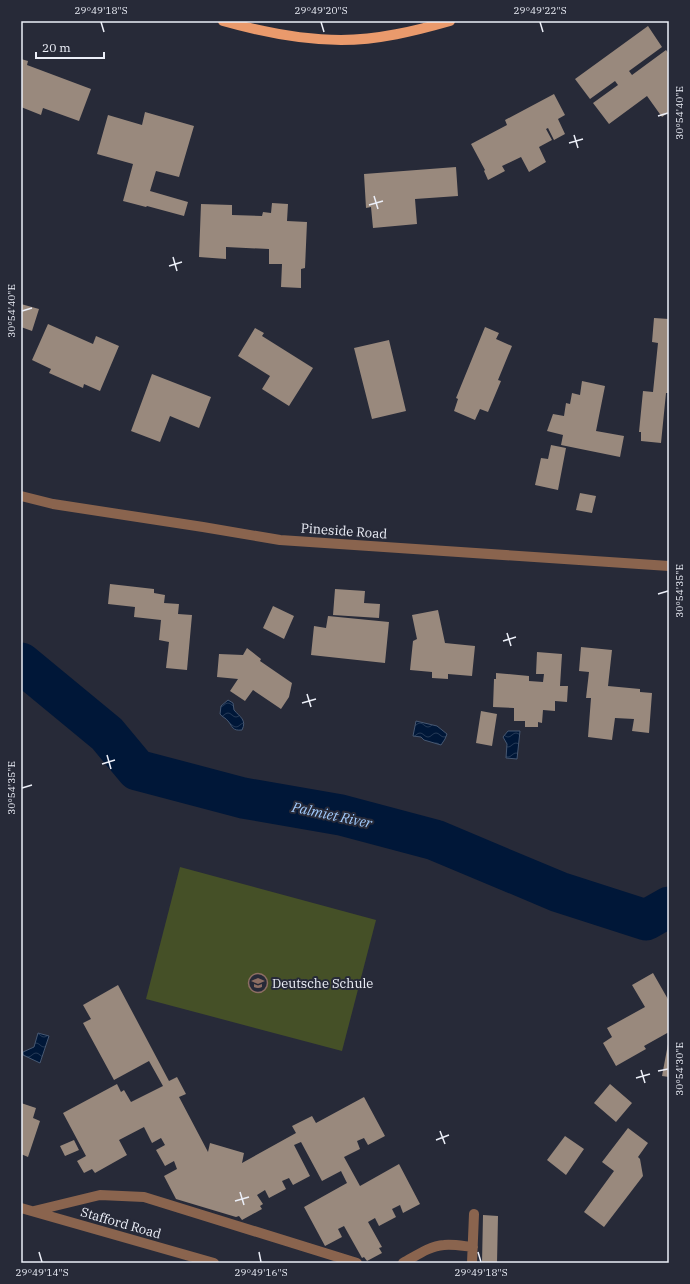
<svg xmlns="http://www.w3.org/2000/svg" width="690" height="1284" viewBox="0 0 690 1284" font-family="'IBM Plex Serif',serif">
<defs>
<pattern id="water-waves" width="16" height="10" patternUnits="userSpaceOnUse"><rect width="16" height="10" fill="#001738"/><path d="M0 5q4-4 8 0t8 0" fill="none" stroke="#253956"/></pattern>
</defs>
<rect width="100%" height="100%" fill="#272a38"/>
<path fill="#455027" d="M180,867l196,53 -34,131 -196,-52z"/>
<path fill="url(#water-waves)" stroke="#475872" d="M228,700l5,3 1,7c6,7 13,10 8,20 -10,1 -9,-3 -14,-9 -2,-3 -6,-4 -8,-7l1,-8z
M416,721l21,5 10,8 -2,5 -4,6 -17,-5 -3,-3 -8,-1z
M508,731h12l-3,28 -11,-1 1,-14 -4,-7z
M38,1033l11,3 -9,27 -17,-8v-3l11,-5z"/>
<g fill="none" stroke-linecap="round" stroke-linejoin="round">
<path stroke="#001738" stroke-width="41" d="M21,663l86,71 30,36 106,28 98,17 94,25 124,52 87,28 23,-13"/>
</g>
<path fill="#99897d" d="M648,26l14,21 -33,24 3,4 34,-25 3,4v58l-7,5 -15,-21 -38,28 -16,-21 25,-18 -3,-4 -25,18 -15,-20z
M21,59l7,2 -1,4 64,24 -12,32 -36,-13 -2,7 -20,-8z
M554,94l11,21 -7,4 7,15 -11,6 -6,-12 -2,1 6,11 -13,7 7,15 -17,10 -8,-15 -19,9 3,5 -17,9 -4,-9 1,-1 -14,-26 36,-19 -2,-5z
M145,112l49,14 -15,51 -23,-6 -6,20 38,11 -4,14 -37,-10 -1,1 -23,-6 10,-37 -36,-10 11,-39 34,10z
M456,167l2,29 -43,3 2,25 -44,4 -2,-21 -5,1 -2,-34z
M272,203l16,1 -1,17 20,1 -2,46 -4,1v19l-20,-1 1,-23h-13v-15l-43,-2v12l-27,-2 2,-53 31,1v10l30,1 1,-4 8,1z
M21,304l18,5 -7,22 -11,-4z
M654,318l15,1v74h-3l-5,50 -20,-2v-9h-2l4,-41 10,1 5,-49 -6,-1z
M48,324l45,20 3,-8 23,10 -19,45 -16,-7 -1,4 -34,-15 2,-4 -19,-9z
M485,327l14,6 -3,6 16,7 -14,34 3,1 -13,31 -8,-3 -5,11 -21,-9 4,-12 -2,-1z
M255,328l9,5 -2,3 51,32 -24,38 -27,-17 8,-13 -32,-20z
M389,340l17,71 -34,8 -18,-71z
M152,374l59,23 -12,31 -29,-12 -10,26 -29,-11z
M582,381l23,5 -9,45 28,5 -4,21 -59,-12 2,-10 -16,-4 6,-17 11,2 2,-13 4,1 2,-11 8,2z
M551,445l15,3 -8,42 -23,-5 6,-27 7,1z
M580,493l16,3 -4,17 -16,-3z
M110,584l44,5v4l11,2 -1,8 15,1 -1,10 14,1 -5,55 -21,-2 3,-26 -10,-2 2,-20 -27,-3 1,-10 -27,-3z
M335,589l30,2 -1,12 16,1 -1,14 -46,-3z
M273,606l21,10 -10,23 -21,-11z
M438,610l7,33 30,3 -3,30 -24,-2v5l-16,-1v-6l-22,-2 3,-29 4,-2 -5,-24z
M328,616l61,6 -4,41 -74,-8 3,-29 12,2z
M581,647l31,3 -4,36 32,3v3l12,1 -3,40 -17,-2 2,-12 -19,-1 -3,22 -24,-3 3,-39h-5l3,-26 -10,-1z
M247,648l14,11 -1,2 32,22 -3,14 -8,12 -28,-19 -8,11 -15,-10 8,-12 -21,-2 2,-23 24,1z
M537,652l25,2 -2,32h8l-1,16 -12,-1v10l-12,-1 -1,13 -4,-1v5h-13v-6h-11v-13l-21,-1 1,-28h2v-6l33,3v5l14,1 1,-8h-8z
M481,711l16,3 -5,32 -16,-3z
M653,973l16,28v31l-25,14 2,3 -30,17 -13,-23 9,-6 -5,-9 38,-21 -13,-22z
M118,985l51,96 8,-4 9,17 -7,3 29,55 2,-9 34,10 -2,10 54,-30 -4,-7 20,-10 4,7 48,-26 21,39 -17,9 -4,-7 -7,3 3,8 -16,8 16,29 39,-22 21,40 -17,9 -3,-8 -8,4 4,8 -17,9 -4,-8 -7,4 14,25 -3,1 3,5 -15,8 -3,-4 -2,1 -18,-32 -6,3 4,8 -17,9 -21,-39 43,-24 -6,-12 -19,10 -21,-39 -7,3 16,31 -17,9 -4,-7 -7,3 4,8 -17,9 -4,-8 -8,5 6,9 -3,2 2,3 -20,11 -3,-4 -3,1 -60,-18 -12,-23 13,-7 -3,-8 -9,5 -9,-16 9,-5 -4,-7 -9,5 -8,-16 -25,13 8,15 -32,18 -3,-4 -8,4 -7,-12 9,-5 -23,-43 54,-29 4,8 3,-2 7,12 32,-16 -14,-25 -35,19 -31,-57 8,-4 -8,-14z
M668,1044h1v33l-7,-1z
M610,1084l22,19 -16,19 -22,-19z
M21,1103l15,5 -3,10 7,3 -12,36 -7,-3z
M628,1128l20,15 -10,14 2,2 3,17 -39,51 -20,-15 30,-41 -12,-9z
M565,1136l19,13 -18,26 -19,-15z
M74,1140l5,10 -14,6 -5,-10z
M483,1215l15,1 -1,47h-15z"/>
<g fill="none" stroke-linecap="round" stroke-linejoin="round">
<path stroke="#8a644e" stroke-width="10" d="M21,496l32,8 150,23 77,13 389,26
M21,1208l193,55
M34,1211l66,-16 44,2 213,66
M403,1263c13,-7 26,-17 41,-18 9,-1 19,1 29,2
M472,1263l2,-49"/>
<path stroke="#ea9a6c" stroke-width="10" d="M223,21c39,11 78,19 118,19 37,0 74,-9 109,-19"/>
</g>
<path fill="none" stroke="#eceff8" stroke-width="1.5" d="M101,22l3,10M321,22l3,10M540,22l3,10M658,116l10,-3M574,135l4,13M569,143l14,-4M374,196l4,13M369,205l14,-4M173,257l4,14M169,266l13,-4M22,311l10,-3M658,594l10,-3M507,633l4,13M503,641l13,-4M307,694l4,13M302,703l14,-4M107,755l4,14M102,764l13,-4M22,788l10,-3M641,1070l4,13M658,1071l10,-2M636,1078l14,-4M440,1131l5,13M436,1140l13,-5M240,1192l4,13M235,1201l14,-4M39,1252l3,10M259,1252l2,10M478,1252l3,10"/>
<defs>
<g id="school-ring" transform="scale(1)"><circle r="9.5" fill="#272a38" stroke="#8d6e63" stroke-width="1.5"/><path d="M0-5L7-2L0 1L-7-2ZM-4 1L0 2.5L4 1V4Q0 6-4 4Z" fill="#8d6e63"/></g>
</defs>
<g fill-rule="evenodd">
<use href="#school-ring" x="258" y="983"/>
</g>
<g text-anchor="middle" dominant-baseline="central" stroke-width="4" stroke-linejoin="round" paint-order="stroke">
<g font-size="13" fill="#eceff8" stroke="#272a38">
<text transform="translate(344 531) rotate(4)">Pineside Road</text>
<text transform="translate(121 1223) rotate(16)">Stafford Road</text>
</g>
<g font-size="13" fill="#eceff8" stroke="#272a38" text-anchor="start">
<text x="272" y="983">Deutsche Schule</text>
</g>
<g font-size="14" font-style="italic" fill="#a1cafc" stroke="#272a38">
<text transform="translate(332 815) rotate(12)">Palmiet River</text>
</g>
</g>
<rect width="690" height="1284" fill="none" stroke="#272a38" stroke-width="44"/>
<path d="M36 52v6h68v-6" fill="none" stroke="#eceff8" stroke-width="2"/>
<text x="42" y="52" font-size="12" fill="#eceff8" stroke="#272a38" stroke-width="3" paint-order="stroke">20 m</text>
<rect x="22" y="22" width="646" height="1240" fill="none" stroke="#eceff8" stroke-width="1.5"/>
<g font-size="10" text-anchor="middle" fill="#eceff8">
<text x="101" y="14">29°49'18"S</text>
<text x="321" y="14">29°49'20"S</text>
<text x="540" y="14">29°49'22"S</text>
<text transform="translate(679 113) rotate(-90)" y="4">30°54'40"E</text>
<text transform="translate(11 311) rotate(-90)" y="4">30°54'40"E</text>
<text transform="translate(679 591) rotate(-90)" y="4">30°54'35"E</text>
<text transform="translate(11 788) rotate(-90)" y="4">30°54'35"E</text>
<text transform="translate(679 1069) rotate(-90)" y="4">30°54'30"E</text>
<text x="42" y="1276">29°49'14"S</text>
<text x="261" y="1276">29°49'16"S</text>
<text x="481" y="1276">29°49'18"S</text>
</g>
</svg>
